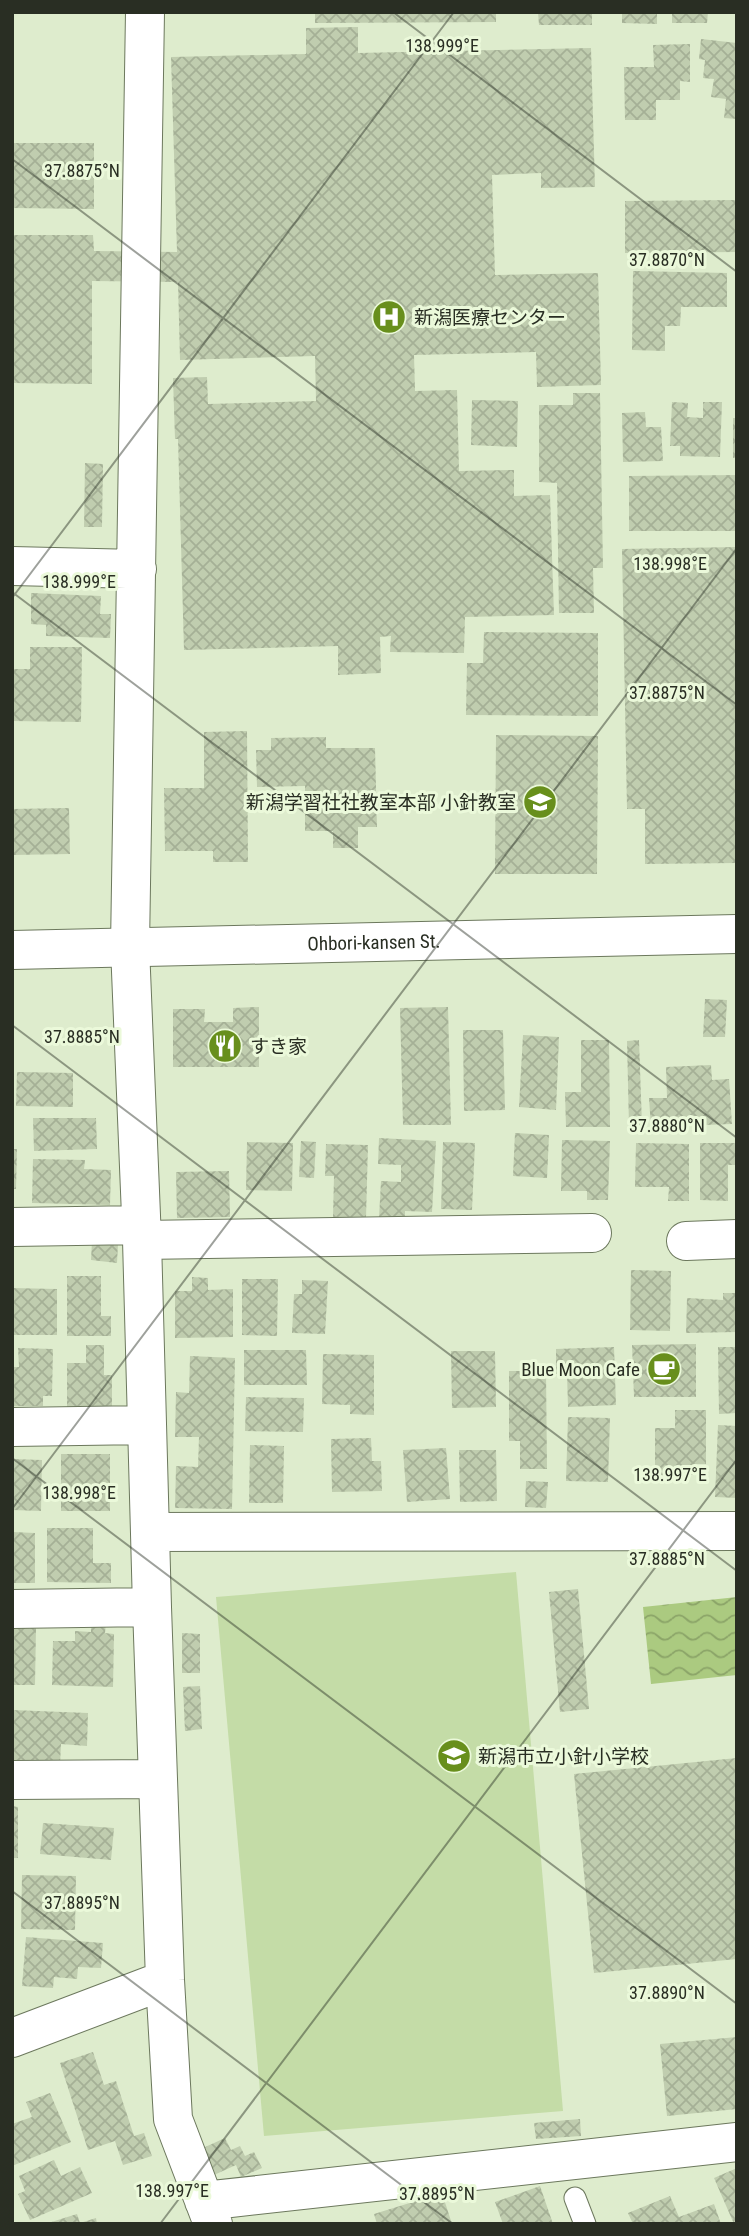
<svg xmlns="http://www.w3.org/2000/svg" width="749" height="2236" viewBox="0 0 749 2236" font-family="'Roboto Condensed','Noto Sans JP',sans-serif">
<defs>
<pattern id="water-waves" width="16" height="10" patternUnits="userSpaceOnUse" patternTransform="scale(1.75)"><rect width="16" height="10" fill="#abca80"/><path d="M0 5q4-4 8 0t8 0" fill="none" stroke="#8ba468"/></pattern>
<pattern id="building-cross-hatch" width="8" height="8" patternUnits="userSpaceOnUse" patternTransform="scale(1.75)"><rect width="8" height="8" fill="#c0cdaf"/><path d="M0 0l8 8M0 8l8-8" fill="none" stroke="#a5b096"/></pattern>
</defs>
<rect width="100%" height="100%" fill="#deeccd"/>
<path fill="#c4dca7" d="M516,1572l47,539 -299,25 -48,-539z"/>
<path fill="url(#water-waves)" d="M737,1597v78l-86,9 -8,-77z"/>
<path fill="url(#building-cross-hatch)" d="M315,12h181v10l-181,1z
M538,12h54v13h-53z
M622,12h35v12l-35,-1z
M672,12h36l-1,11h-35z
M358,27v26l233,-5 4,139 -54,1v-15l-49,2 3,100 103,-2 3,112 -64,2 -1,-35 -122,3 1,36 42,-1 2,81 55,-1v26l36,-1 4,120 -89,2 -1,36 -74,-1 1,-16 -11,1 1,36 -43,2v-29l-154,4 -6,-211h-3l-2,-61 34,-1 1,27 108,-3 -1,-45 -135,4 -2,-78 -86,-1v103l-80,-1v-148h81l1,16 83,1 -6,-195 135,-3v-26z
M701,39l36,4v76l-13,-1 2,-19 -15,-2 3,-18 -11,-1 2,-18 -6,-1z
M690,44v38l-10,-1v19h-24v20h-31l-1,-53h30l-1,-22z
M12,143h82v66l-82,-1z
M737,200v52l-112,1v-52z
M633,271l94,2v34h-46l-1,19h-15v25l-33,-1z
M573,393h27l3,175h-10l1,45h-35l-2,-130 -18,-1v-77h34z
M472,400l46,1 -1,46 -46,-2z
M672,402l16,1 -1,14 16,1v-16h19l-2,55 -40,-1v-10h-10z
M645,412l1,15h15l2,34 -40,1 -1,-49z
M733,418h4v40h-4z
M85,463l18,1 -1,63h-18z
M737,475v56h-108v-55z
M737,547v316l-92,1v-55h-18l-5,-260z
M31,593l70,3 -1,18h11l-1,24 -64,-2v-11l-15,-1z
M484,632l114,1v83l-132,-1 1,-52h16z
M30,647h52l-1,75 -69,-1v-52h18z
M247,731l1,131h-35v-11h-48l-1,-63h40v-56z
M496,735l102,1 -1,138h-102z
M326,737v11h49l2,79h-19v21h-25v-17h-28v-45l-48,1 -1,-37h15v-12z
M69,808l1,46 -58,1v-46z
M705,999l22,1 -2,37h-22z
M259,1007v60h-86v-58h32l-1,13h29v-14z
M448,1007l3,118h-48l-3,-117z
M463,1030h40l2,80 -41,1z
M523,1035l36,2 -3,73 -37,-3z
M581,1040h28l1,87h-44l-1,-35h16z
M639,1040l3,85 -13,1 -2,-85z
M711,1065l1,15 17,-1 3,45 -81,3 -2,-29h18l-1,-31z
M17,1072l56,1v34l-57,-1z
M33,1118h63l1,31 -63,2z
M515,1133l34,2 -2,43 -34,-2z
M379,1138l57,3 -4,71 -27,-1v8l-26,-1 2,-37 20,1v-17l-23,-1z
M562,1140l48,1 -2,59h-21v-9h-26z
M301,1141l15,1 -2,36 -15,-1z
M247,1142l46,1 -1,48 -46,-1z
M443,1142l32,1 -3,67 -31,-1z
M636,1143l53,1v57h-21l1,-14h-34z
M700,1143h37v22h-9v36l-28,-1z
M326,1144l42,1 -2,73 -33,-1 1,-41h-9z
M12,1149h5l-1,40h-4z
M33,1159l52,1 -1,9 27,1 -1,35 -78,-2z
M229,1171l1,46 -53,1 -1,-46z
M92,1241l26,3 -1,19 -26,-3z
M631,1270l40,1 -1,60 -40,-1z
M67,1276h34v40h10v20h-44z
M192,1277l16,1v12l25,-1v48l-58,1v-47h17z
M242,1279h36l-1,57 -35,-1z
M302,1280l26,1 -3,53 -33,-1 2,-39h8z
M12,1288l45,1v46h-45z
M723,1293h14v39l-51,1 1,-35 36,2z
M696,1344v53h-62l-2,-52z
M86,1345h18v30h8v32h-45v-44h19z
M614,1347l2,58 -48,2 -1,-33h-11v-25z
M718,1347h19v66l-18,1z
M18,1348l35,1 -1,47h-9v10h-31v-39h7z
M244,1350h62l1,35h-63z
M451,1351h44l1,56 -44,1z
M323,1354l51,1v60l-24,-1v-9l-28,-1z
M190,1356l45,2 -3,151 -57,-1 1,-42 22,1 1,-30h-24l1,-45 13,1z
M509,1371h37l1,98h-27v-28h-11z
M246,1397l58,1 -1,34 -58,-1z
M675,1410h31v54h-12v11h-39v-47h20z
M568,1417l42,1 -2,64 -42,-1z
M718,1425l19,1v72l-22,-1z
M371,1438l1,23h9l1,30 -50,1 -1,-53z
M250,1445l34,1 -1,57h-34z
M446,1448l4,51 -43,3 -4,-52z
M459,1450h37l1,51 -37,1z
M61,1454h49v57h-49z
M12,1459l30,1 -1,51 -29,-1z
M526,1481l22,1 -2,26 -21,-1z
M47,1528h46v35h18v20l-64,-1z
M12,1532l23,1v50h-23z
M578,1589l11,120 -29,3 -11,-120z
M91,1621h15l-1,12 9,1 -1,53 -61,-2 1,-44h22v-10l16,1z
M12,1627l24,1 -1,57h-23z
M182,1633l18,1v39h-18z
M200,1686l2,43 -17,2 -2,-44z
M12,1710l76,3 -1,33 -26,-2 -1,21 -48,-2z
M737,1758v201l-143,14 -20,-199z
M12,1806l6,1v51h-6z
M43,1823l71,5 -3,32 -71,-6z
M22,1875l54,1 -1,54 -54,-1z
M26,1937l77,6 -2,25 -23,-1 -1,12 -23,-2 -1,11 -31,-2z
M737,2037v72l-70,7 -7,-72z
M93,2052l11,33 12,-4 18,55 10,-3 8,23 -29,9 -8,-24 -27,9 -28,-87z
M50,2093l21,49 -59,24v-42l20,-7 -6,-15z
M580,2119l1,17 -45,3 -2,-16z
M225,2138l6,12 9,-4 5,10 9,-4 8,16 -21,9 -5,-12 -22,10 -11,-27z
M54,2160l7,16 19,-9 12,26 -62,27 -12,-26 7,-3 -6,-15z
M737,2168v56h-3l-20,-46z
M540,2186l13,38h-50l-8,-22z
M442,2193l10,31h-75l-3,-10z
M670,2196l9,21 35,-13 7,20h-88l-5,-11z
M77,2214l3,9 16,-5 1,6h-52z"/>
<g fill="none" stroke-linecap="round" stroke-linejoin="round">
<g stroke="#6c785d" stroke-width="23">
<path id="service" d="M575,2198l10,26"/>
</g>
<g stroke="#6c785d" stroke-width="40">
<path id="minor" d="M145,12l-15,935 12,293 10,367 13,373 8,139 40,105
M12,566l125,3
M12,1227l129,-2
M142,1240l450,-7
M686,1241l51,-2
M12,1427l135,-2
M150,1532l587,-1
M12,1609l140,-2
M12,1780l146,-1
M12,2038l153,-58
M204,2201l533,-59"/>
</g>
<g stroke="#6c785d" stroke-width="40">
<g id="tertiary">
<path id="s1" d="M12,950l725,-16"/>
</g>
</g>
<use href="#service" stroke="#fff" stroke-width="21"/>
<use href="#minor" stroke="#fff" stroke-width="38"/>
<use href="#tertiary" stroke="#fff" stroke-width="38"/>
</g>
<path fill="none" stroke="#292e23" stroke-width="2" stroke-opacity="0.45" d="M393,12l344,260M12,159l725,546M12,592l725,546M12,598l442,-586M12,1025l725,546M12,1458l725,546M12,1509l725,-961M12,1891l441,333M160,2224l577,-765"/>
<defs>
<g id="hospital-disc" transform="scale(1.75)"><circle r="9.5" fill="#688f1c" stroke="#ebf9da"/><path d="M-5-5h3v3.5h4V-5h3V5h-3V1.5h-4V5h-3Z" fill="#fff"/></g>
<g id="school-disc" transform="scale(1.75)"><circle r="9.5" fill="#688f1c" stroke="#ebf9da"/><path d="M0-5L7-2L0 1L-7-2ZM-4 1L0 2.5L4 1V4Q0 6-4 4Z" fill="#fff"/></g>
<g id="restaurant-disc" transform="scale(1.75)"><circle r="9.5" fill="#688f1c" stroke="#ebf9da"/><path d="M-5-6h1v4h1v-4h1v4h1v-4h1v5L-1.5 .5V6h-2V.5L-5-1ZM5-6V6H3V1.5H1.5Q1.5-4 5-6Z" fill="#fff"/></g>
<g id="cafe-disc" transform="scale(1.75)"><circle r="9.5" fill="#688f1c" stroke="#ebf9da"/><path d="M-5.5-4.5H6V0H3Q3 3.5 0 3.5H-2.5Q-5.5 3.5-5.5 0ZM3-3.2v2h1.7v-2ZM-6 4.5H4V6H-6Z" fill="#fff"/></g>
</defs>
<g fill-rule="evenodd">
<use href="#hospital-disc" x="389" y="317"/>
<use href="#school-disc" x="540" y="802"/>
<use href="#restaurant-disc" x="225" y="1046"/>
<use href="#cafe-disc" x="664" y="1369"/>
<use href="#school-disc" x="454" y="1756"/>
</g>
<g text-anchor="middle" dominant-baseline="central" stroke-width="6" stroke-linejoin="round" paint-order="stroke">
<g font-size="19" fill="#292e23" stroke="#ebf9da" text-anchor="start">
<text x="414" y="317">新潟医療センター</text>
<text x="516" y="802" text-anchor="end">新潟学習社社教室本部 小針教室</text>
<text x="250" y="1046">すき家</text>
<text x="640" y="1369" text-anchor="end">Blue Moon Cafe</text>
<text x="478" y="1756">新潟市立小針小学校</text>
</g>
<g font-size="19" fill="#292e23" stroke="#ebf9da">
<text stroke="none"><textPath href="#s1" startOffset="362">Ohbori-kansen St.</textPath></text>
</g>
</g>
<g font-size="18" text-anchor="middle" fill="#292e23" stroke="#ebf9da" stroke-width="6" stroke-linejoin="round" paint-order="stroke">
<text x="442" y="52">138.999°E</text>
<text x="82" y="177">37.8875°N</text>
<text x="667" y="266">37.8870°N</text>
<text x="670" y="570">138.998°E</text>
<text x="79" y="588">138.999°E</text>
<text x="667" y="699">37.8875°N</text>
<text x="82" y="1043">37.8885°N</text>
<text x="667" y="1132">37.8880°N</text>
<text x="670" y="1481">138.997°E</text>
<text x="79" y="1499">138.998°E</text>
<text x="667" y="1565">37.8885°N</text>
<text x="82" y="1909">37.8895°N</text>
<text x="667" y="1999">37.8890°N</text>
<text x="172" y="2197">138.997°E</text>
<text x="437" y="2200">37.8895°N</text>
</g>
<rect width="749" height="2236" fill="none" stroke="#292e23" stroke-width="28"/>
</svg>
